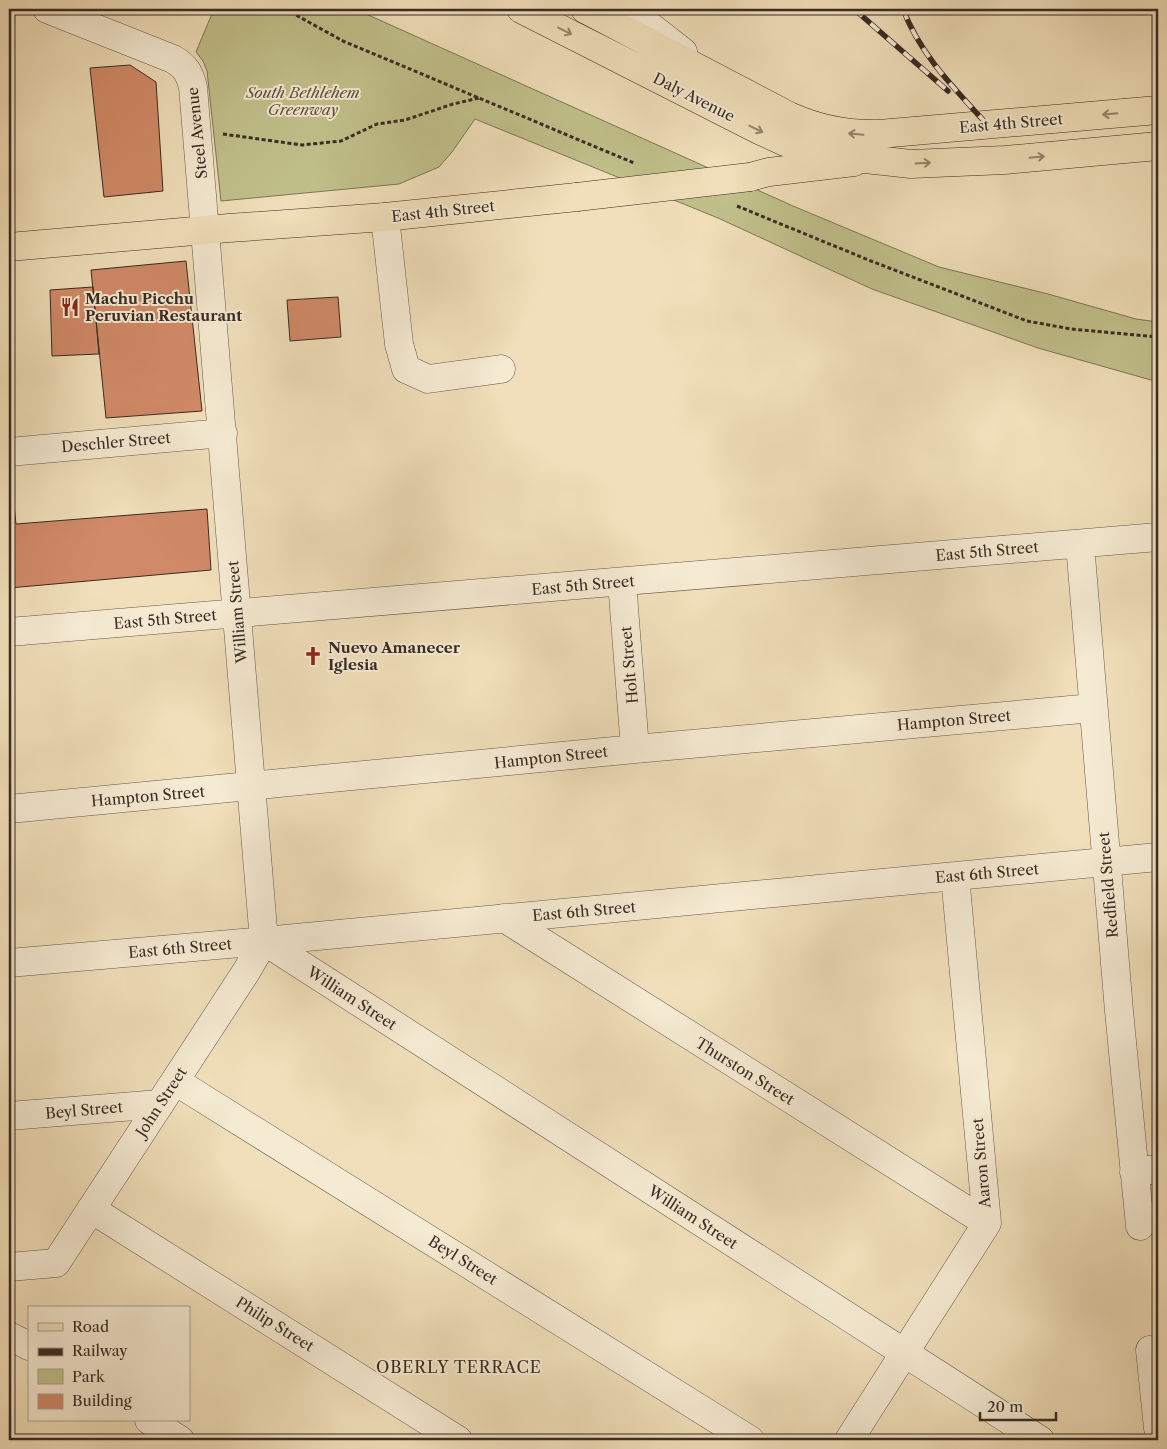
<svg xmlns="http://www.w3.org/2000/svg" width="1167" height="1449" viewBox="0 0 1167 1449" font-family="'Libre Caslon Text',serif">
<rect width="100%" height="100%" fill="#f0dfba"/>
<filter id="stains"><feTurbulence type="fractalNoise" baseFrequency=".004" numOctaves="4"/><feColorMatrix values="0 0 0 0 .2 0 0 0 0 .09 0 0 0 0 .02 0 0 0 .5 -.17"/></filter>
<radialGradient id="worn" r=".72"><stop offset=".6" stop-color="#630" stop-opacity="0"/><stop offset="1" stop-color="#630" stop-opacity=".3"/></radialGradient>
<path fill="#c1c08b" stroke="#7d7658" d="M214,9h141l438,197 146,61 109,27 88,25 22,3v60l-120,-34 -166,-59 -154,-71 -243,-99 -23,33 -13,15 -40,17 -178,17 -14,-130 -4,-10 -7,-9z"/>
<path fill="#d18a68" stroke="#392b24" d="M130,65l26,17 7,109 -59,6 -14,-129z
M186,261l16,150 -96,7 -15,-148z
M93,287l6,67 -47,2 -2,-66z
M338,297l3,40 -51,4 -3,-41z
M9,459l7,65 191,-15 4,61 -202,18z"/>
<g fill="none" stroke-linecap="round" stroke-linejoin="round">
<g stroke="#67584a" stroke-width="29">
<path id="minor" d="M47,9l126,50c13,8 16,13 20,28l71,854
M628,9l55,43
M385,217l14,127 7,25 22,10 73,-10
M9,452l214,-19
M1080,544l39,467 21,215
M622,582l13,167
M9,632l1149,-95
M9,809l626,-60 458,-41
M504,918l483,305
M264,941l776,499
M9,963l255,-22 894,-84
M175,1081l575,359
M9,1116l151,-12
M1134,1172l24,-3
M91,1209l367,231
M9,1267l47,-4 190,-291 18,-31
M9,1336l20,10
M1150,1350l8,78
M149,1420l31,20
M849,1440l138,-217 -32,-347"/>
</g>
<g stroke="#392b24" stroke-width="29">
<path id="major" d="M750,177l19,-5 85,-10
M9,247l220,-19 156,-11 192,-20"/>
</g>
<g stroke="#392b24" stroke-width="29">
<path id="highway" d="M521,9l238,121 26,12 44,13 82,9 94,-4 153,-14
M585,9l204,107c29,13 58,19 90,18l279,-24"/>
</g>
<path stroke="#392b24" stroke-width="3" stroke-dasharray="4 2.5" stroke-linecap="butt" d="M285,9l58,32 291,122
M223,134l79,11 39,-4 36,-17 28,-4 48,-16 26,-6
M737,206l134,55 156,60 44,8 87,8"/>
<use href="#minor" stroke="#f5ead2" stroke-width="28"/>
<use href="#major" stroke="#f0dfba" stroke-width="28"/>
<use href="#highway" stroke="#f0dfba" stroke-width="28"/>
<g stroke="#392b24" stroke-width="5.5">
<path id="rail" d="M854,9l94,82
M903,9c17,45 49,77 81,112"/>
</g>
<use href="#rail" stroke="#f5ead2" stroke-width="4" stroke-dasharray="11" stroke-linecap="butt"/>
<g stroke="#392b24" stroke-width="29" stroke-linecap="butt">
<path id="major-bridge" d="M577,197l173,-20"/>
</g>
<use href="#major-bridge" stroke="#f0dfba" stroke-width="28"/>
</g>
<defs><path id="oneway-shaft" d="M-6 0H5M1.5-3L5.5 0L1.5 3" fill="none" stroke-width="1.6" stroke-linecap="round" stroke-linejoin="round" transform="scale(1.25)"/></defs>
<g stroke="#94856f">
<use href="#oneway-shaft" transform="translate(565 31) rotate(27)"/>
<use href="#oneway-shaft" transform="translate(1110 114) rotate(175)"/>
<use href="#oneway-shaft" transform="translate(756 129) rotate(26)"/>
<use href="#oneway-shaft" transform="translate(856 134) rotate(-175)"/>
<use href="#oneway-shaft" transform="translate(1037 157) rotate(-5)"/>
<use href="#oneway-shaft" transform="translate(923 163) rotate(-3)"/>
</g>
<defs>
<g id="restaurant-bare" transform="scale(1.5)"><path d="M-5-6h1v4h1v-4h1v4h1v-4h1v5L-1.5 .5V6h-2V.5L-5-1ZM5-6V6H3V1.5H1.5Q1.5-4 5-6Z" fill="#8f2418" stroke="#f5ead2" stroke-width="2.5" paint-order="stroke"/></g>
<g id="church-bare" transform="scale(1.5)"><path d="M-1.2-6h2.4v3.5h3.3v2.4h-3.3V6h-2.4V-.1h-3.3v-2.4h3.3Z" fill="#8f2418" stroke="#f5ead2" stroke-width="2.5" paint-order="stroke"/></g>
</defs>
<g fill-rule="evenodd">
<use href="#restaurant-bare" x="70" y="307"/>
<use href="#church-bare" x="313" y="656"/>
</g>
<g text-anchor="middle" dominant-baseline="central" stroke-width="4" stroke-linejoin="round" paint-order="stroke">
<g font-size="15" font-style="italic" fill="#5b503e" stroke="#f5ead2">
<text x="303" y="92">South Bethlehem<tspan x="303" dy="17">Greenway</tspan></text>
</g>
<g font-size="15" fill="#392b24" stroke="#f5ead2">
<text transform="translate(694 97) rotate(27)">Daly Avenue</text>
<text transform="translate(1011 123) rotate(-5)">East 4th Street</text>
<text transform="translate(197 133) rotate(-96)">Steel Avenue</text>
<text transform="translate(443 211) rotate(-6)">East 4th Street</text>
<text transform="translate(116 442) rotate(-5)">Deschler Street</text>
<text transform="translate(987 551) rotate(-5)">East 5th Street</text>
<text transform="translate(583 585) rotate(-5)">East 5th Street</text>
<text transform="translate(237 612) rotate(-95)">William Street</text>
<text transform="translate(165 619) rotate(-5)">East 5th Street</text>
<text transform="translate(629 665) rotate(-95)">Holt Street</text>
<text transform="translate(954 720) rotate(-5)">Hampton Street</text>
<text transform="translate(551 757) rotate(-6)">Hampton Street</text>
<text transform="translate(148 796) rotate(-5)">Hampton Street</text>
<text transform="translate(987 873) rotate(-5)">East 6th Street</text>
<text transform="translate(1108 885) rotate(-95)">Redfield Street</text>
<text transform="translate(584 911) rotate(-5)">East 6th Street</text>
<text transform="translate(180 948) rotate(-5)">East 6th Street</text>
<text transform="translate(352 998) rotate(33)">William Street</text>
<text transform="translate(745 1071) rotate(32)">Thurston Street</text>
<text transform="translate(161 1102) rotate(-57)">John Street</text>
<text transform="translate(84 1110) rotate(-5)">Beyl Street</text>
<text transform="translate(981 1163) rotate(-95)">Aaron Street</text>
<text transform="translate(693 1217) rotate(33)">William Street</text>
<text transform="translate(463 1260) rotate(32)">Beyl Street</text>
<text transform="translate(275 1324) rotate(32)">Philip Street</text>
</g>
<g font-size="15" font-weight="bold" fill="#392b24" stroke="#f5ead2" text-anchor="start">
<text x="85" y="298">Machu Picchu<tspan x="85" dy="17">Peruvian Restaurant</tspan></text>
<text x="328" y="647">Nuevo Amanecer<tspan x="328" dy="17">Iglesia</tspan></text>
</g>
<g font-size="16" letter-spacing="1" fill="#392b24" stroke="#f5ead2">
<text x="459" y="1367">OBERLY TERRACE</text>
</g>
</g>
<rect width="1167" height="1449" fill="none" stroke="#f0dfba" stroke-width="30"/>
<rect x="10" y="10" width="1147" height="1429" fill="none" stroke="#392b24" stroke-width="2.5"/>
<rect x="15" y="15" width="1137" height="1419" fill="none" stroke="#392b24"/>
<rect x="28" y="1306" width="162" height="115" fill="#f5ead2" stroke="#aa9e8c"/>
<rect x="38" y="1323" width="25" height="8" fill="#f0dfba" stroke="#aa9e8c"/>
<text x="72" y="1332" font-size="15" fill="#392b24">Road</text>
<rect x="38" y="1348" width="25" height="8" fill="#392b24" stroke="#aa9e8c"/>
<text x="72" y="1356" font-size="15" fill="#392b24">Railway</text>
<rect x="38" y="1369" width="25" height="15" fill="#c1c08b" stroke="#aa9e8c"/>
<text x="72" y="1382" font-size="15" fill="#392b24">Park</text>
<rect x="38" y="1394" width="25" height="15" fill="#d18a68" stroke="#aa9e8c"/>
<text x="72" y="1406" font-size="15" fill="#392b24">Building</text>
<path d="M980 1412v8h76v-8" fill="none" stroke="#392b24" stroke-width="2.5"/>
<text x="987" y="1412" font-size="15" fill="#392b24" stroke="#f5ead2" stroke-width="4" paint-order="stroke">20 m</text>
<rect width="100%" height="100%" filter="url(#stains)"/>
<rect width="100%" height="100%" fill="url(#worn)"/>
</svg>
